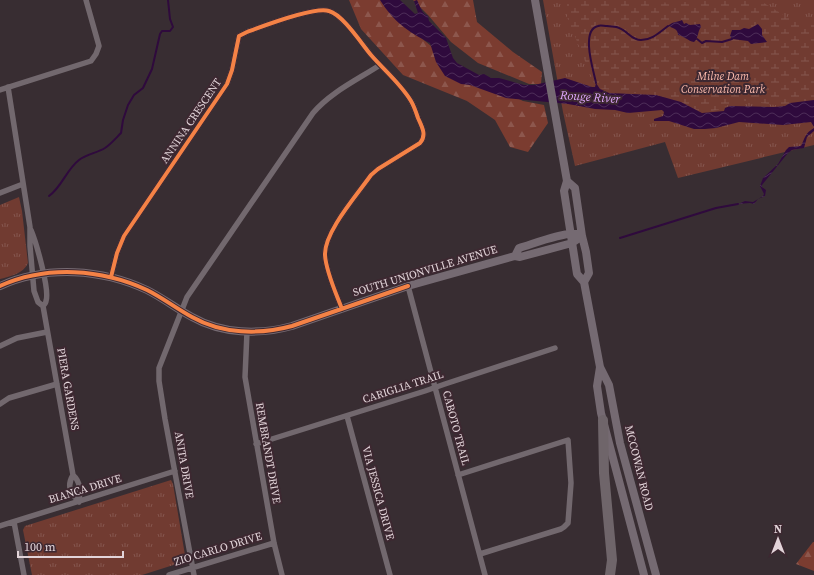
<svg xmlns="http://www.w3.org/2000/svg" width="814" height="575" viewBox="0 0 814 575" font-family="'Source Serif 4',serif">
<defs>
<pattern id="grass-tufts" width="24" height="20" patternUnits="userSpaceOnUse"><rect width="24" height="20" fill="#713b31"/><path d="M3 7l-1-3M5 7V3M7 7l1-3M15 17l-1-3M17 17v-4M19 17l1-3" fill="none" stroke="#85564e"/></pattern>
<pattern id="forest-firs" width="22" height="20" patternUnits="userSpaceOnUse"><rect width="22" height="20" fill="#7b3c30"/><path d="M5 1l3.5 6h-7zM16 11l3.5 6h-7z" fill="#8d574d"/></pattern>
<pattern id="wetland-marsh" width="20" height="14" patternUnits="userSpaceOnUse"><rect width="20" height="14" fill="#713b31"/><path d="M1 5h8M5 5V1M11 12h8M15 12V8" fill="none" stroke="#85564e"/></pattern>
<pattern id="water-waves" width="16" height="10" patternUnits="userSpaceOnUse"><rect width="16" height="10" fill="#2f0a3d"/><path d="M0 5q4-4 8 0t8 0" fill="none" stroke="#4d2d58"/></pattern>
</defs>
<rect width="100%" height="100%" fill="#382d32"/>
<path fill="url(#grass-tufts)" d="M543,0h271v145l-136,33 -13,-36 -90,24 -12,-54z
M19,197l3,14 6,52c-5,11 -17,13 -28,16v-74z
M171,480l2,4 13,77 -44,14h-110l-9,-45 2,-4z"/>
<path fill="url(#forest-firs)" d="M349,0h38l33,37 16,13 57,36 30,15 21,4 4,18 -20,29 -18,-5 -15,-27 -28,-19 -64,-26 -42,-46z
M413,0h60l4,22 36,30 29,20 -1,12h-12l-51,-21 -27,-21 -23,-27z
M813,542h1v29l-18,-7z"/>
<path fill="url(#wetland-marsh)" d="M567,0h78l24,3 50,-3h40l33,20 22,3v83h-32l-44,-6 -20,10 -11,2 -16,-3 -13,-8 -13,-4 -69,-9 -29,-71z"/>
<path fill="url(#water-waves)" d="M380,0h20l15,14 3,-1 -4,-12 3,-1c3,6 5,14 11,16l1,5 17,17 7,20 4,5 22,12 5,-1 7,4h8l25,7h10l31,-7 27,9h3l1,-4 4,6 9,4 47,2 25,7 21,11 22,-2 1,-3 5,-2 44,1 11,-1 5,-3 24,-3v27l-3,-5 -28,3 -44,-3 -23,6 -11,1h-11l-25,-8h-15v-2l9,-3 1,-4 -2,-2 -34,3 -13,-3 -20,-1 -27,-5 -62,-6 -36,-13 -9,-1 -16,-8 -9,-14 -6,-19c-22,-11 -37,-22 -50,-43z
M682,20l2,4 2,-1 4,2 10,-1 1,3c-4,5 -2,11 -7,15 -6,-1 -10,-6 -16,-7 0,-6 -5,-7 -10,-9 3,-4 10,-4 14,-6z
M758,24l4,5v6l5,7 -16,2 -3,-3 -16,-2 -2,-3 2,-6h8l4,-2 5,1z
M814,128v3l-7,6 -3,11 -12,2 -4,3 -26,32v2l4,3 -1,6 -7,3 -4,5 -4,-1 -12,1 7,-3 8,1 10,-6 1,-2 -4,-8 3,-8 15,-14 8,-14 3,-3 12,-1c4,-8 4,-13 13,-18z"/>
<g fill="none" stroke-linecap="round" stroke-linejoin="round">
<path stroke="#2f0a3d" stroke-width="2" d="M697,39l5,4 4,-2 16,1 10,-3
M596,83c-2,-11 -16,-53 2,-57 2,-1 6,0 9,0 4,1 9,0 12,2 9,3 12,12 22,12 11,0 19,-8 27,-14
M49,196c13,-9 17,-26 30,-36 8,-6 18,-7 26,-12 6,-4 11,-10 16,-15l2,-13 5,-15 6,-10 9,-7 9,-19 8,-35 2,-3h8l3,-4 -3,-8 -2,-19
M620,238l96,-30 22,-4"/>
<path stroke="#72686e" stroke-width="5.5" d="M8,87l22,140v19l4,45 4,11 5,4 30,169c-7,12 -2,18 6,27
M0,90l91,-29 5,-7 3,-8 -13,-46
M0,193l23,-9
M31,230c5,12 19,60 15,71 0,2 -2,4 -3,5
M111,277l6,-24 7,-17 103,-152 5,-14 7,-34 8,-4c16,-6 68,-26 82,-21 14,4 32,32 42,44 13,15 30,29 40,46 3,5 5,11 7,17 4,9 9,17 2,25l-42,26 -7,6c-14,20 -47,57 -46,80 1,17 11,38 17,54
M408,286l77,289
M247,332l-2,45 29,166 8,32
M0,346l17,-8 30,-6
M0,404l9,-6 48,-14
M347,416l43,159
M256,444l169,-53 20,-7 110,-36
M73,475c8,7 7,16 6,27
M458,475l110,-35 3,43 -3,40 -4,4 -3,2 -81,25
M14,522l10,53
M0,526l175,-55
M169,575l105,-32
M194,575l-29,-156 -6,-38v-13l28,-71 126,-184c18,-21 44,-33 67,-48"/>
<path stroke="#756a72" stroke-width="8" d="M535,0l32,181 -3,10 13,83 7,8 16,85 9,18 11,58 36,132
M567,181l8,7 7,48 4,16 3,21 -5,9
M515,256l4,-8c14,-4 44,-16 57,-14
M0,286c47,-21 102,-17 147,4 16,8 30,19 45,27 30,17 67,18 100,9l116,-40 107,-30 5,1 52,-14 10,-7
M600,367l-3,19 4,27 43,162"/>
<path stroke="#6f656a" stroke-width="10" d="M603,420l1,53 8,87 -2,15"/>
<g stroke="#3d2831" stroke-width="6">
<path id="cycleway" d="M111,277l6,-24 7,-17 103,-152 5,-14 7,-34 8,-4c16,-6 68,-26 82,-21 14,4 32,32 42,44 13,15 30,29 40,46 3,5 5,11 7,17 4,9 9,17 2,25l-42,26 -7,6c-14,20 -47,57 -46,80 1,17 11,38 17,54
M0,286c47,-21 102,-17 147,4 16,8 30,19 45,27 30,17 67,18 100,9l116,-40"/>
</g>
<use href="#cycleway" stroke="#f48246" stroke-width="4"/>
</g>
<g text-anchor="middle" dominant-baseline="central" stroke-width="4" stroke-linejoin="round" paint-order="stroke">
<g font-size="11" font-style="italic" fill="#fcbbad" stroke="#3d2831">
<text x="723" y="76">Milne Dam<tspan x="723" dy="13">Conservation Park</tspan></text>
</g>
<g font-size="11" fill="#e2d4d9" stroke="#3d2831">
<text transform="translate(191 121) rotate(-56)">ANNINA CRESCENT</text>
<text transform="translate(425 271) rotate(-17)">SOUTH UNIONVILLE AVENUE</text>
<text transform="translate(403 387) rotate(-18)">CARIGLIA TRAIL</text>
<text transform="translate(68 389) rotate(80)">PIERA GARDENS</text>
<text transform="translate(456 428) rotate(75)">CABOTO TRAIL</text>
<text transform="translate(268 453) rotate(80)">REMBRANDT DRIVE</text>
<text transform="translate(184 465) rotate(80)">ANITA DRIVE</text>
<text transform="translate(639 468) rotate(76)">MCCOWAN ROAD</text>
<text transform="translate(85 489) rotate(-17)">BIANCA DRIVE</text>
<text transform="translate(378 493) rotate(75)">VIA JESSICA DRIVE</text>
<text transform="translate(218 549) rotate(-17)">ZIO CARLO DRIVE</text>
</g>
<g font-size="12" font-style="italic" fill="#dfa7fd" stroke="#3d2831">
<text transform="translate(590 97) rotate(4)">Rouge River</text>
</g>
</g>
<g transform="translate(778 539)" stroke="#3d2831" stroke-width="3" paint-order="stroke">
<path d="M0-3L7 15L0 10L-7 15Z" fill="#e2d4d9"/>
<text y="-6" font-size="11" font-weight="bold" text-anchor="middle" fill="#e2d4d9">N</text>
</g>
<path d="M18 551v6h105v-6" fill="none" stroke="#e2d4d9" stroke-width="2"/>
<text x="24" y="551" font-size="12" fill="#e2d4d9" stroke="#3d2831" stroke-width="3" paint-order="stroke">100 m</text>
</svg>
